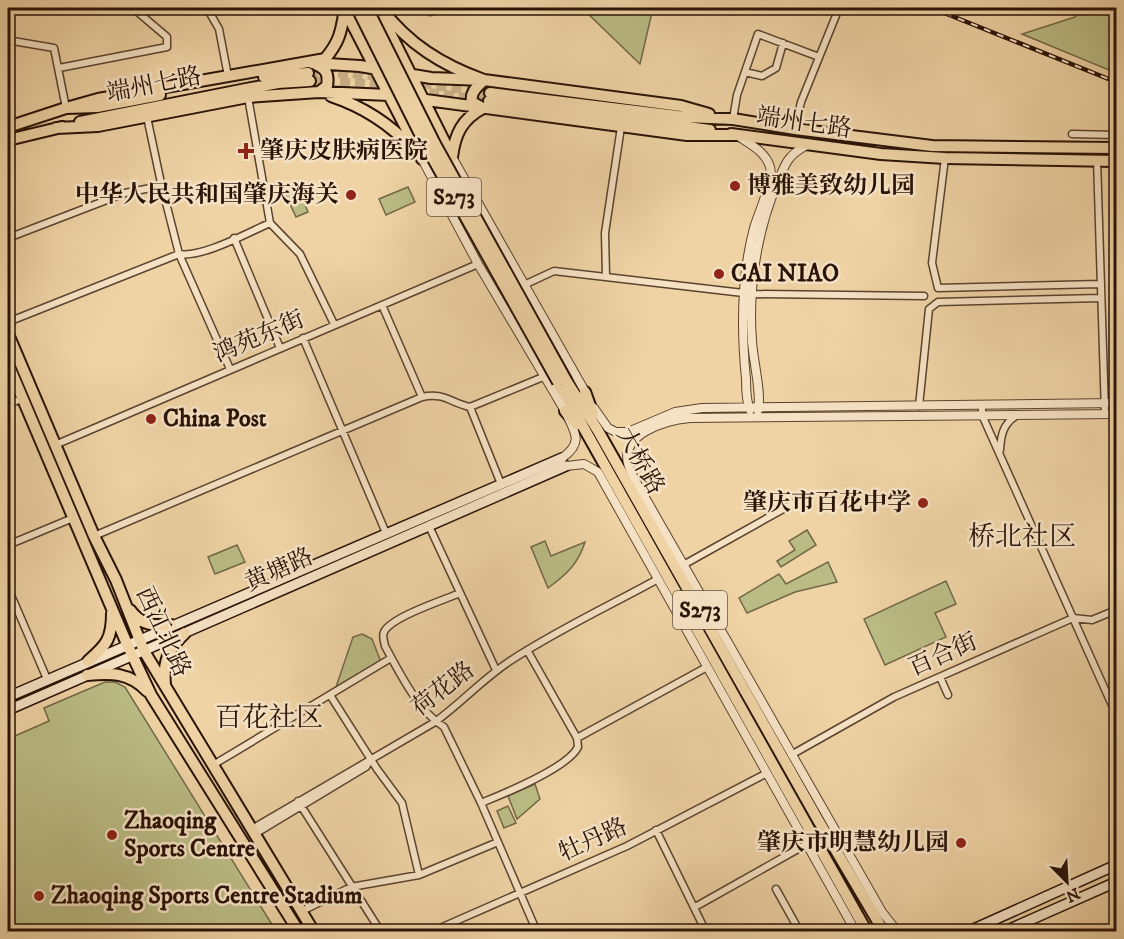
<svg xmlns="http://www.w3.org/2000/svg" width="1124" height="939" viewBox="0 0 1124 939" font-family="'IM FELL DW Pica','Noto Serif SC',serif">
<rect width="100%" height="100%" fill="#efd3a5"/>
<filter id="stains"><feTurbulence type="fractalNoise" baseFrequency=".00333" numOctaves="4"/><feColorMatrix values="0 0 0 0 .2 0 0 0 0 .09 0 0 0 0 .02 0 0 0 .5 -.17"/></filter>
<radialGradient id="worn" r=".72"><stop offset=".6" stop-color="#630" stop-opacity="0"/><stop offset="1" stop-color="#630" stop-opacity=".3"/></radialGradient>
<path fill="#bbbc85" stroke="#726846" stroke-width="1.5" d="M419,8h33l-4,3 -18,5z
M582,8h71l-13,56z
M1083,8h33v65l-94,-39 53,-17z
M297,185l11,27 -12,5 -12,-26z
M408,187l7,15 -29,13 -7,-16z
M807,530l9,15 -35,22 -4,-6 18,-11 -6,-9z
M545,541l6,15 34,-14c-7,22 -18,32 -37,46l-17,-41z
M237,545l8,17 -30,12 -7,-17z
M828,562l9,20 -42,10 -48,21 -8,-15 40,-24 7,10z
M946,581l10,23 -21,9 11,24 -61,28 -21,-46z
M362,634l10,5 9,23 -46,28 18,-53z
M105,682h10l10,5 151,244h-268v-192l41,-18 -5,-13z
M535,784l5,15 -23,20 -9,-23z
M508,806l8,17 -12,5 -7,-17z"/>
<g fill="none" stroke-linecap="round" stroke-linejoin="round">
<path stroke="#c8ad85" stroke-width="10" stroke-dasharray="10 5" stroke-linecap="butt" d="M308,73h45l32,4
M310,81l52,3 31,4
M407,81l83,12
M414,91l75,10"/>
<g stroke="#5b432e" stroke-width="9">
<path id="minor" d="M207,8l12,21 9,47
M8,38l5,3 41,7 12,60
M59,68l108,-21v-10l-34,-29
M745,72l17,4 14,-8 7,-25
M248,97l22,126 30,31 34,70
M147,117l14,66 18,71 51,115
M733,119l4,-24 21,-61 61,23
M795,129l6,-27 38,-94
M1072,134l44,1
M945,158l-13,105 6,25 162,-4
M1097,159l8,255
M8,238l117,-45 36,-7
M234,238l46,110
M606,276l-1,-43 16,-106
M524,285l30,-14 198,23 172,2
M382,305l40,92
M8,322l171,-68c23,4 68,-21 91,-31
M303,338l83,195
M8,404l14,-5
M982,405v10l134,299
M919,406l10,-97 9,-7 163,-4
M470,407l31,77
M55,445l423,-181
M1000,450c1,-15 3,-26 16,-34
M429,526l67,144
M94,536l328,-139c22,-5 29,6 48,10l73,-30
M8,545l65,-27
M685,564l118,-66
M8,588l39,91
M460,593c-16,7 -69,24 -76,39 -2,4 0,9 1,14 14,26 34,66 59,81l37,76 56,129
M940,677l8,18
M330,695l47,74 25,34 17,72
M577,738l130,-71
M791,755l103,-58 179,-79 19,2 24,-10
M213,765l178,-107
M298,801l83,131
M481,803c22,-9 87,-35 97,-56l-1,-9 -50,-88
M252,829l183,-107c26,-19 48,-43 75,-61 47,-31 99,-55 148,-82
M656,830l50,102
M255,834l111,-67 4,-7
M776,889l24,43
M695,907l112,-63
M302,911l49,-24 68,-12 79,-33
M769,928l2,4
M431,932l196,-86 140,-73"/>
</g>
<g stroke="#5b432e" stroke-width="10">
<path id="tertiary" d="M738,136c12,8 28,16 32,31 4,13 -12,47 -16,61 -13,49 -13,101 -8,151 0,10 0,22 4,31
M452,157l135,238
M422,159l56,105 87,147c9,20 20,31 -3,47
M594,408l14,20 8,4h12l47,-20 27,-4 414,-5
M758,410c4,-16 -5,-50 -6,-69 -4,-54 5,-112 27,-162 3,-6 5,-14 10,-20 5,-7 11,-10 18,-14
M566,466l18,-2 14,8 258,460
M901,932l-8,-6 -11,-14 -231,-404c-7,-13 -17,-27 -22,-41 -12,-33 38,-47 61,-49l426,-4"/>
</g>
<g stroke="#2a1307" stroke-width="12">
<path id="secondary" d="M8,697l554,-239
M8,710l558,-244
M967,932l149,-67
M1003,932l113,-50"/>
</g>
<g stroke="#2a1307" stroke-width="14">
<path id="primary" d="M344,8l78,151
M381,8c27,36 61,57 103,72 -7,7 -14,12 -12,22l9,5
M381,15l71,142
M312,63l48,3 71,12 53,2 197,26 28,8
M315,64c11,5 14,9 12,22l-8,6
M264,77l44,-4
M490,93l195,24 48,2 62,10 137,17 184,2
M331,96c33,11 58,27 81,52
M489,101l221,29
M66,108l32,-9 227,-40c15,-18 16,-27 20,-50
M80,122l166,-33 32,-6 32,-2
M8,127l58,-19 31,-1 63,-12
M56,128l42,-2 150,-29 71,-5 70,3 298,40h50
M731,134l150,20 64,4 171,3
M8,140l54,-13
M452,157c3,-23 10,-38 31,-49
M8,334l86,202 22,44 28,71 170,281
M8,364l119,280 24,51 148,237
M558,382l309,550
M567,382l30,47 221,391 66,112
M585,392l8,22
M565,411l12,13
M130,610c11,15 23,16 41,15
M88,661c19,-16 24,-23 24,-48
M87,675c24,-2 42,-3 60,16
M165,685c-2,-23 3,-36 20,-52"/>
</g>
<use href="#minor" stroke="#f5e2c4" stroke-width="6"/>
<use href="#tertiary" stroke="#f5e2c4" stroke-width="8"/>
<use href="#secondary" stroke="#f5e2c4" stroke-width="9"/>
<use href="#primary" stroke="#efd3a5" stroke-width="10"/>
<g stroke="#2a1307" stroke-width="4.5">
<path id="rail" d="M932,8l184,74"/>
</g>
<use href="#rail" stroke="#f5e2c4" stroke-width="2" stroke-dasharray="7" stroke-linecap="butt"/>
<g stroke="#2a1307" stroke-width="14" stroke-linecap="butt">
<path id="primary-bridge" d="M357,8l70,140 131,234
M367,8l68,136 132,238"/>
</g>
<use href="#primary-bridge" stroke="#efd3a5" stroke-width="10"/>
</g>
<g fill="#8f2418" stroke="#f5e2c4" stroke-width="2">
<path d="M243 142h6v6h6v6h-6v6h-6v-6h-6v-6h6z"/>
<circle cx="735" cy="186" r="6"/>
<circle cx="351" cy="195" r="6"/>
<circle cx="719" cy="274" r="6"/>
<circle cx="151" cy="419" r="6"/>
<circle cx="923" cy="503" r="6"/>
<circle cx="112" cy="835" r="6"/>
<circle cx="961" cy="843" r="6"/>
<circle cx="39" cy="896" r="6"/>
</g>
<g text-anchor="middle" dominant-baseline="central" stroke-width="5" stroke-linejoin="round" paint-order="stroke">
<g fill="#f5e2c4" stroke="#675140" stroke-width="1.5">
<rect x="427" y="178" width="54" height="38" rx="4.5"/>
<rect x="673" y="591" width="54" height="38" rx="4.5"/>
</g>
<g font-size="22" font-weight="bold" fill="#2a1307">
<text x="454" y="197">S273</text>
<text x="700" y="610">S273</text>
</g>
<g font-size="24" fill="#2a1307" stroke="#f5e2c4">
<text transform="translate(154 85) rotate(-11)">端州七路</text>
<text transform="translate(804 123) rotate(8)">端州七路</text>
<text transform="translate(259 337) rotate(-23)">鸿苑东街</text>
<text transform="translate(640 461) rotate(61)">大桥路</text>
<text transform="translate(279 570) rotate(-24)">黄塘路</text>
<text transform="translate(163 632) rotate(65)">西江北路</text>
<text transform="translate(943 655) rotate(-24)">百合街</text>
<text transform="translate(443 689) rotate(-38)">荷花路</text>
<text transform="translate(593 840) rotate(-24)">牡丹路</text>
</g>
<g font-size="24" font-weight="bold" fill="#2a1307" stroke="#f5e2c4" text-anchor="start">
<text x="260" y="151">肇庆皮肤病医院</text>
<text x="747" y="186">博雅美致幼儿园</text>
<text x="339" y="195" text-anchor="end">中华人民共和国肇庆海关</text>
<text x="731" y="274">CAI NIAO</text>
<text x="163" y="419">China Post</text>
<text x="911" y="503" text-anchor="end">肇庆市百花中学</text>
<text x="124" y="821">Zhaoqing<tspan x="124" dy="28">Sports Centre</tspan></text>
<text x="949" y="843" text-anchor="end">肇庆市明慧幼儿园</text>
<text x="51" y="896">Zhaoqing Sports Centre Stadium</text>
</g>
<g font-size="27" fill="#2a1307" stroke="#f5e2c4">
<text x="1022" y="537">桥北社区</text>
<text x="269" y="718">百花社区</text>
</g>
</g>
<rect width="1124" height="939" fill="none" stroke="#efd3a5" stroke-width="30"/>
<rect x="9" y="9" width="1106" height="921" fill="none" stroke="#2a1307" stroke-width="3"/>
<rect x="15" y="15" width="1094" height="909" fill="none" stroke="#2a1307" stroke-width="1.5"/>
<g transform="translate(1067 882) rotate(156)" stroke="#f5e2c4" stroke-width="4.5" paint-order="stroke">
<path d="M0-4.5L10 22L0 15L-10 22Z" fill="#2a1307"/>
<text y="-9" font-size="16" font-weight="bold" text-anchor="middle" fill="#2a1307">N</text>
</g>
<rect width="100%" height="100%" filter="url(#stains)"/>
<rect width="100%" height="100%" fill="url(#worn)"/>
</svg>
